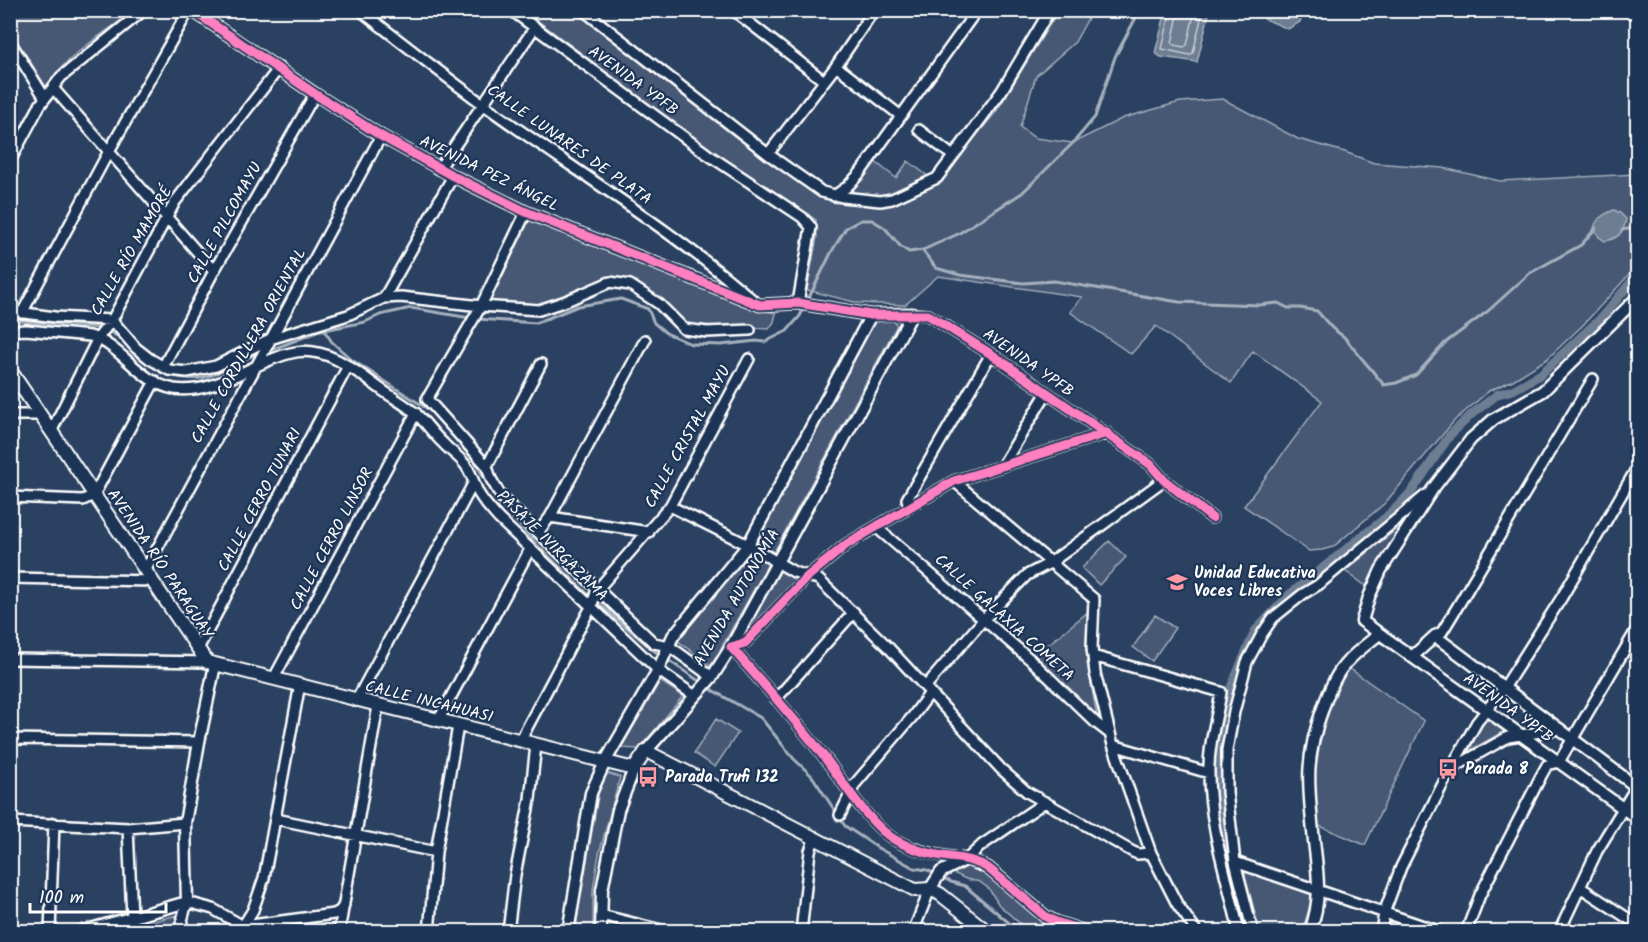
<svg xmlns="http://www.w3.org/2000/svg" width="1648" height="942" viewBox="0 0 1648 942" font-family="Kalam,sans-serif">
<rect width="100%" height="100%" fill="#2a4161"/>
<filter id="ink" filterUnits="userSpaceOnUse"><feTurbulence type="fractalNoise" baseFrequency=".0167" numOctaves="2"/><feDisplacementMap in="SourceGraphic" scale="12" xChannelSelector="R" yChannelSelector="G"/><feConvolveMatrix kernelMatrix="1 2 1 2 8 2 1 2 1" color-interpolation-filters="sRGB"/></filter>
<g filter="url(#ink)">
<path fill="#465975" stroke="#a2acba" stroke-width="1.5" d="M11,10h123v1c-28,21 -70,46 -88,76l-35,-56z
M525,11h50l159,125 86,61 16,6 15,1 -6,-13 7,-5 22,-25 22,17 12,-17 29,22 59,-71 62,-101h34l-17,31 -39,34 -16,51 15,11 38,5 50,-25 57,-16 43,-3 75,40 47,13 29,11 69,5 57,13 137,-7v92l-54,59 -36,34 -34,21 -24,11 -34,29 -70,83 -52,44 -11,3 -13,1 -65,-45 78,-105 -69,-50 -22,32 -75,-57 -25,28 -61,-42 12,-15 -144,-21 -33,29 -47,-2 -51,-13 10,-53 -1,-17 -105,-69z
M530,219l225,90 21,4 -2,9 -5,7 -84,-5 -34,-32 -20,-10 -22,-4 -70,28 -49,-4z
M877,317h13l7,8 -123,227 -18,-9z
M1412,517l-46,69 -21,-15z
M1109,541l17,16 -27,28 -17,-17z
M752,553l13,7 2,6 -56,100 -33,-25 30,-41z
M781,570l18,10 -57,58z
M1088,612l-2,30 1,20 10,54 -63,-60z
M1155,615l20,13 -23,33 -19,-14z
M1349,668l75,53 -59,124 -48,-20c-5,-57 -7,-109 32,-157z
M660,681l23,15 -44,53 -18,-1z
M1487,715l21,14 -39,22z
M716,719l22,14 -23,34 -21,-14z
M607,773l13,4 -21,77 -6,36v41h-18l24,-141z
M964,866c22,1 66,46 84,62l13,3h-28l-8,-3 -26,-23 -10,-16 -9,-7 -14,-3 -13,-6z
M1243,869l68,22 3,3 -12,37h-45l-16,-58z
M177,915l-3,16h-35v-6z"/>
<path fill="#6d7d92" stroke="#a7b1be" stroke-width="1.5" d="M1166,11h31l12,3 -12,48 -36,-5 -6,-4z
M1257,11v-1l47,1 -4,11 -12,7 -23,-10z
M1614,210l6,3 6,6c-2,13 -8,20 -21,22l-6,-4 -5,-9c3,-10 10,-14 20,-18z"/>
<g fill="none" stroke-linecap="round" stroke-linejoin="round">
<path stroke="#c5cbd3" stroke-width="1.5" d="M1171,10l-9,39 28,6 3,-2 10,-43
M1179,10l-7,33 2,2 10,2 3,-2 8,-35"/>
<path stroke="#a7b1be" stroke-width="3" d="M1622,230l16,-3
M923,251l13,17 24,7 63,8 31,-2 125,21 80,3 19,-2 10,5h12l17,3 15,17 12,9 40,48 12,-2 20,-8 29,-32 43,-32 42,-38 51,-28 15,-17
M477,319l59,4 42,-17 43,-7 27,10 6,14 12,10 25,11 30,1 35,-4 9,1 22,-11 13,-15 32,-65 14,-23 15,-8h11l13,8 15,18 9,6 14,-2 35,-16 64,-41 51,-50 22,-26 20,-60 25,-47
M10,320l91,8
M107,330l18,11
M324,330l8,12 20,18 82,53 42,50 17,31 44,51 54,52
M266,352l53,-21 46,-9 15,-7 31,-7 59,10
M142,358c18,17 46,26 70,17 16,-7 31,-17 48,-22
M596,601l57,49 49,33
M707,687l54,31 33,41 18,17 33,50 33,22 36,20 13,2 9,4
M941,877l10,5 14,4 55,46"/>
<path stroke="#6d7d92" stroke-width="9" d="M1247,932l-17,-54 -13,-100 1,-29 11,-57 26,-61 34,-36 95,-76 15,-14 13,-14 38,-56 22,-21 26,-20 15,-4 28,-16 59,-55 38,-45"/>
<g stroke="#fff" stroke-width="14">
<path id="minor" d="M360,10c41,32 82,64 124,95 90,65 186,123 270,196
M511,10l196,144 95,63 9,10 -13,76
M583,10l185,144 54,38 21,5 37,4 12,-2 45,-21 64,-86 49,-82
M733,10l91,71
M10,42l35,56
M836,66l65,50
M53,88l161,183
M919,130l34,26
M768,154l68,-88 38,-56
M10,161l30,-56 21,-28 83,-67
M439,169l96,-142
M834,196l13,-9 13,-14 117,-163
M526,212l-45,94 -54,93 60,67 4,13 11,19 152,145 15,3 43,31
M384,298l69,-122
M10,311l45,6 57,3 24,28 14,11 19,11 18,2 29,-6 54,-27 78,-24 36,-17 17,-1 80,9 58,4 27,-9 44,-19 20,3 29,19 25,25 23,3 43,-2
M22,313l87,-162 80,-141
M912,314l16,1 63,39 159,110 14,16 48,38
M10,331l16,-1 64,6c32,9 49,47 84,53 42,6 78,-27 117,-36 36,-9 67,20 94,39 10,7 21,13 30,21 10,8 18,21 28,30 6,7 14,12 20,19 9,9 10,21 16,32 6,10 13,17 20,25l159,151 37,26
M163,367l51,-96 101,-177
M10,415h30
M51,432l47,-94 14,-18 63,-118 104,-134
M487,466l54,-102
M1002,466l44,-72
M954,481l140,118 -2,49 3,25 18,72 38,108 26,51 20,28
M10,497l73,3 11,-5 61,-114
M670,506l78,39 46,27 24,7 71,69 112,121 26,23 106,60 5,2 13,-1
M909,506l-2,-7 84,-145
M550,517l99,15
M876,527l156,134 64,62 13,10
M539,531l11,-14 95,-177
M145,571l236,-435
M10,578l142,3
M1435,636l7,-4 14,-23 137,-230
M198,649l150,-283
M1093,656l128,36c-4,27 -13,53 -12,81 0,55 19,106 30,159
M10,659l197,3
M274,678l142,-265
M925,687l59,-68 43,-44 23,-12 114,-83
M776,699l78,-87
M356,701l118,-219
M438,721l92,-172
M10,739l189,3
M520,741l71,-134 6,-17 73,-84 79,-147
M1113,745l96,28
M1451,769l57,-32 52,-8
M1045,802l-63,43 -15,14c-24,-2 -49,-7 -70,-18 -25,-13 -52,-56 -69,-79 -30,-40 -64,-77 -97,-115l14,-4 62,-66 40,-33 107,-63 153,-48
M840,815l15,-31 58,-68 17,-23
M276,819l160,33
M10,822l118,6 57,-5
M128,828l4,89 -1,15
M1235,862l206,70
M1580,887l58,38
M601,915l68,17
M243,926l10,-16 11,-32 36,-194
M243,926l91,-12 6,-3 4,-6
M50,932l4,-109
M179,932l8,-30 26,7 30,17 1,5
M339,932l39,-226
M429,932l7,-80 22,-126
M508,932l7,-57 15,-76 6,-54
M801,932l9,-81 5,-14
M913,932l17,-43
M1253,932l-18,-70 -8,-70v-42l7,-38 13,-50 15,-28 11,-16 30,-24 15,-9 108,-90
M1381,932l3,-19 17,-46 49,-97 27,-48 27,-34 58,-91 76,-131
M1466,932l14,-37 61,-119 6,-11 12,-3 79,-135
M1559,932l38,-81 41,-67"/>
</g>
<g stroke="#fff" stroke-width="15">
<path id="tertiary" d="M192,10l123,84 66,42 72,40 73,36 234,93 38,-2 73,12 41,-1 -181,333 -19,30 -66,74
M1638,297l-95,94 -49,28 -23,20 -39,51 -51,80 -12,27 -7,24 276,198
M1412,657l23,-21 203,152
M930,889l11,-17 26,-13 21,9 58,49 10,5 30,10
M80,932l107,-30 -2,-79 14,-81 16,-77
M568,932l23,-139 14,-31 53,-92 15,-34 75,-91 123,-230
M601,932l1,-42 12,-61 4,-19 16,-41
M1310,932c12,-34 8,-56 4,-91 -6,-54 -10,-83 10,-136 6,-16 12,-32 24,-44 9,-10 21,-18 31,-27"/>
</g>
<g stroke="#fff" stroke-width="16">
<path id="secondary" d="M10,370l197,292 427,107 12,-18 269,139 15,-1 10,5 48,38"/>
</g>
<use href="#minor" stroke="#1d3557" stroke-width="9"/>
<use href="#tertiary" stroke="#1d3557" stroke-width="10"/>
<use href="#secondary" stroke="#1d3557" stroke-width="12"/>
<g stroke="#1d3557" stroke-width="13">
<path id="cycleway" d="M192,10l123,84 66,42 72,40 73,36 234,93 38,-2 73,12h57l63,39 159,110 14,16 48,38
M1086,932l-30,-10 -10,-5 -58,-49c-13,-8 -24,-9 -39,-11 -17,-2 -37,-8 -52,-16 -25,-13 -52,-56 -69,-79 -30,-40 -64,-77 -97,-115l14,-4 62,-66 40,-33 107,-63 153,-48"/>
</g>
<use href="#cycleway" stroke="#ff80c0" stroke-width="9"/>
</g>
</g>
<defs>
<g id="school-bare" transform="scale(1.62)"><path d="M0-5L7-2L0 1L-7-2ZM-4 1L0 2.5L4 1V4Q0 6-4 4Z" fill="#ff9aa2" stroke="#1d3557" stroke-width="2.5" paint-order="stroke"/></g>
<g id="bus-bare" transform="scale(1.62)"><path d="M-5-6H5V4H4V6H2V4H-2V6H-4V4H-5ZM-3.5-4V0h7V-4ZM-3.5 1.2v1.5H-2V1.2ZM2 1.2v1.5H3.5V1.2Z" fill="#ff9aa2" stroke="#1d3557" stroke-width="2.5" paint-order="stroke"/></g>
</defs>
<g fill-rule="evenodd">
<use href="#school-bare" x="1177" y="582"/>
<use href="#bus-bare" x="1448" y="769"/>
<use href="#bus-bare" x="648" y="777"/>
</g>
<g text-anchor="middle" dominant-baseline="central" stroke-width="4.5" stroke-linejoin="round" paint-order="stroke">
<g font-size="16" fill="#fff" stroke="#1d3557">
<text transform="translate(633 81) rotate(36)">AVENIDA YPFB</text>
<text transform="translate(569 145) rotate(35)">CALLE LUNARES DE PLATA</text>
<text transform="translate(489 174) rotate(26)">AVENIDA PEZ ÁNGEL</text>
<text transform="translate(225 223) rotate(-61)">CALLE PILCOMAYU</text>
<text transform="translate(132 251) rotate(-60)">CALLE RÍO MAMORÉ</text>
<text transform="translate(249 346) rotate(-61)">CALLE CORDILLERA ORIENTAL</text>
<text transform="translate(1028 363) rotate(35)">AVENIDA YPFB</text>
<text transform="translate(688 437) rotate(-61)">CALLE CRISTAL MAYU</text>
<text transform="translate(260 500) rotate(-62)">CALLE CERRO TUNARI</text>
<text transform="translate(332 539) rotate(-62)">CALLE CERRO LINSOR</text>
<text transform="translate(552 546) rotate(45)">PASAJE IVIRGAZAMA</text>
<text transform="translate(160 564) rotate(56)">AVENIDA RÍO PARAGUAY</text>
<text transform="translate(737 598) rotate(-60)">AVENIDA AUTONOMÍA</text>
<text transform="translate(1004 618) rotate(42)">CALLE GALAXIA COMETA</text>
<text transform="translate(429 702) rotate(14)">CALLE INCAHUASI</text>
<text transform="translate(1508 708) rotate(36)">AVENIDA YPFB</text>
</g>
<g font-size="16" font-weight="bold" fill="#fff" stroke="#1d3557" text-anchor="start">
<text x="1194" y="573">Unidad Educativa<tspan x="1194" dy="18">Voces Libres</tspan></text>
<text x="1465" y="769">Parada 8</text>
<text x="665" y="777">Parada Trufi 132</text>
</g>
</g>
<rect width="1648" height="942" fill="none" stroke="#1d3557" stroke-width="36"/>
<rect x="18" y="18" width="1612" height="906" fill="none" stroke="#fff" stroke-width="2" filter="url(#ink)"/>
<path d="M30 903v9h136v-9" fill="none" stroke="#ffffff" stroke-width="3"/>
<text x="39" y="903" font-size="18" fill="#ffffff" stroke="#1d3557" stroke-width="4.5" paint-order="stroke">100 m</text>
</svg>
